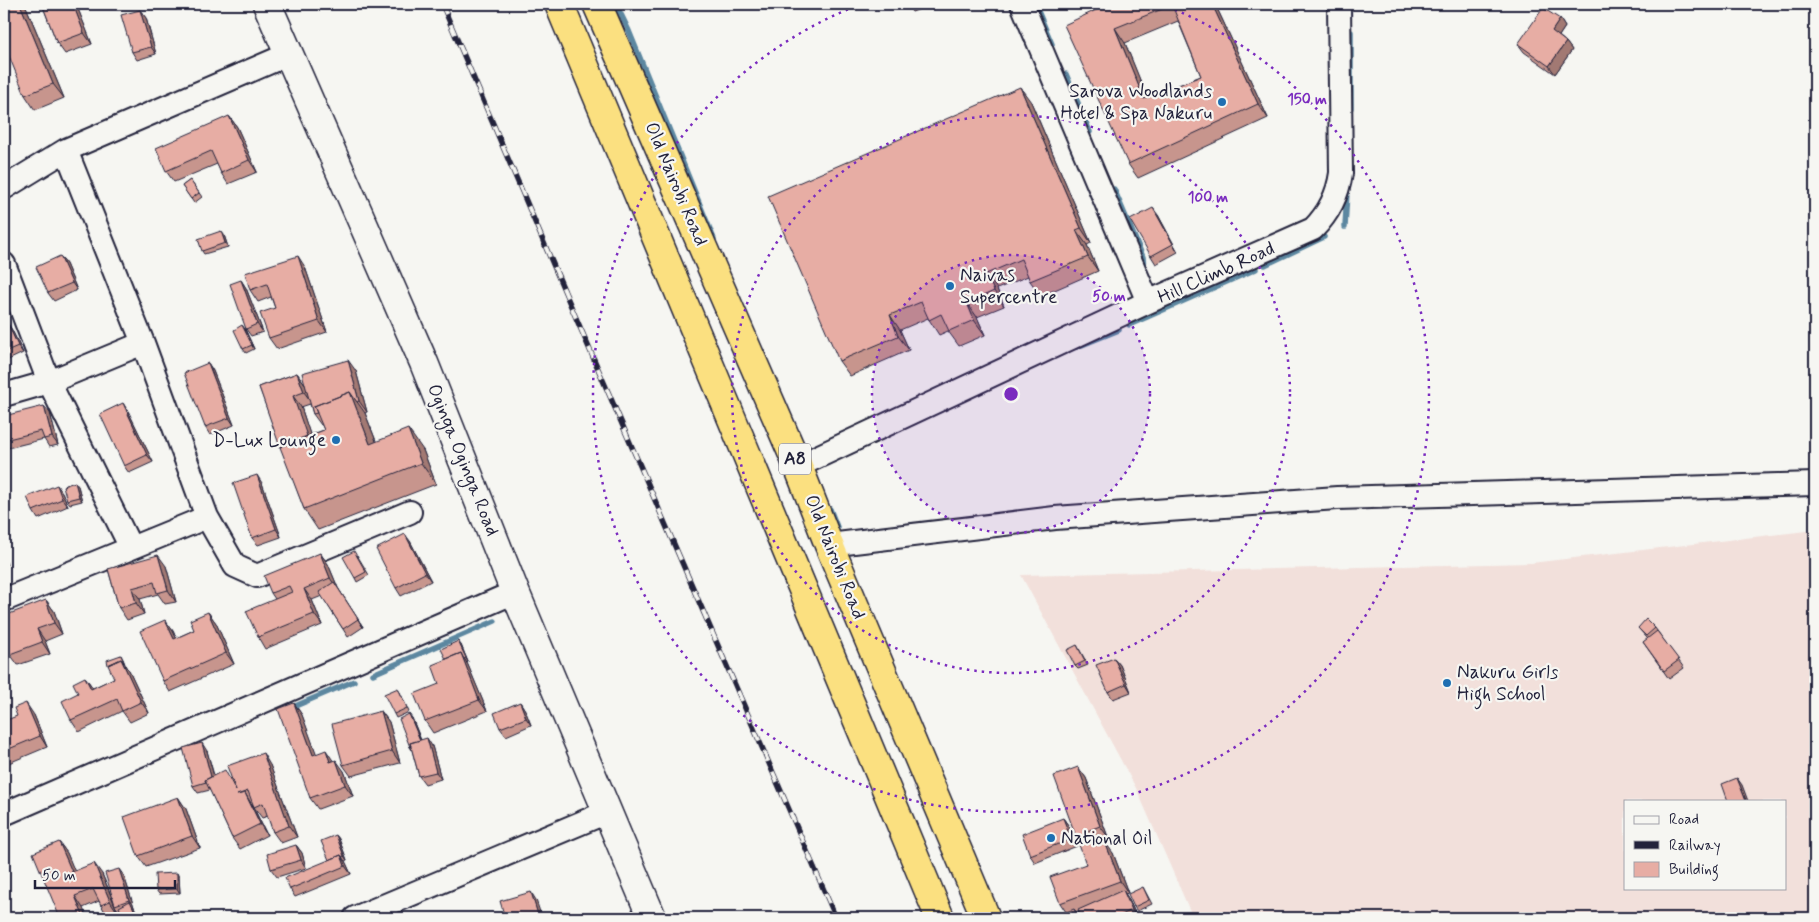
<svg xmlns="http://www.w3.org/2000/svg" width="1819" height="922" viewBox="0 0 1819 922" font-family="Mynerve,sans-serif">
<rect width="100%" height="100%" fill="#f6f6f2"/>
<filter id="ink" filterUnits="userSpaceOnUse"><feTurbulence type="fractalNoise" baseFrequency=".02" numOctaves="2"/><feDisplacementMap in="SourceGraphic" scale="10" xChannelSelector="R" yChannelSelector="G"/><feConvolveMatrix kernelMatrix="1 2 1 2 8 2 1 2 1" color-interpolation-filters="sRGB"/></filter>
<g filter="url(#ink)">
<path fill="#f2e0db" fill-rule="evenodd" d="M1815,530v388h-622l-56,-128 -116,-215 510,-12zM1625,801h160v87h-160z"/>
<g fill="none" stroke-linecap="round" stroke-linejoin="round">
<path stroke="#5c87a0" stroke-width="5.5" d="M616,4l13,27 85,208
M1035,4l17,40
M1066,74l24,58
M1351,108v-76
M1114,189l29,68 1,12
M1345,227l2,-35
M1265,265l59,-28
M1129,325l127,-56
M1077,347l42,-17
M830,509l7,18
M373,674l122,-53
M293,707l61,-26"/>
<g stroke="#22223b" stroke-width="26">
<path id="minor" d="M1022,4l126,298
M66,150l77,193 64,174 28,49 22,10 153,-64
M4,188l62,-38 223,-96
M4,264l45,118 82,166
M4,395l45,-13 94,-39
M798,466l350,-164 165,-73c16,-16 25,-34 28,-56l-2,-169
M829,545l226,-27 282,-20 478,-14
M4,600l203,-83
M4,814l511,-222
M355,918l252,-106"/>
</g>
<g stroke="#22223b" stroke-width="31">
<path id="tertiary" d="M267,4l157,359 91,229 137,326"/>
</g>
<g stroke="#22223b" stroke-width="31">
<path id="trunk" d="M559,4l381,914
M597,4l201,462 31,79 157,373"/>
</g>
<use href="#minor" stroke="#f6f6f2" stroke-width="22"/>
<use href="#tertiary" stroke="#f6f6f2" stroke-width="28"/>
<use href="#trunk" stroke="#fbe080" stroke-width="28"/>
<g stroke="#22223b" stroke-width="5.5">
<path id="rail" d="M442,4l128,300 266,614"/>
</g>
<use href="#rail" stroke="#f6f6f2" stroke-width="4" stroke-dasharray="11" stroke-linecap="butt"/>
</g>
<path fill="#c7958d" stroke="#22223b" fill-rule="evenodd" d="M4,4h21l39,94 -29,12 -10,-15z
M42,4h34l16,40 -27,10 -8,-11z
M907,4h27l-22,8z
M1109,4h106l53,114 -130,60 -10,-14zM1178,21l23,55 -54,22 -22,-55z
M140,10l6,8 10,36 -19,6 -5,-8z
M1560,19l5,8 -6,9 7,6 6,8 -17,24 -31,-22 -6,-8z
M1031,102l60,141 -4,2 11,26 -57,25 -11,-15 -2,-5 -31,13 7,17 -27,11 8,18 -26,11 -11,-15 -9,4 -11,-17 -28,12 9,20 -59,26 -11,-15z
M229,116l8,11 20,45 -29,12 -7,-11 -4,-9 -43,18 -8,-11z
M190,180l12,17 -8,6 -12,-17z
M1158,215l20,37 -22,12 -5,-8z
M221,231l3,4 4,12 -24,7 -2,-3z
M60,256l6,8 11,26 -23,11 -6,-8z
M305,267l22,65 -50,17 -8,-11 6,-30 -4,-11 -13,5 -8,-12z
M241,280l5,8 17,44 -12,4 -5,-7z
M4,315l2,7 6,8 11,23 -19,9z
M245,329l9,20 -8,4 -3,-4z
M208,363l5,8 21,54 -24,10 -5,-8z
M356,371l11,41 -2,1 11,28 47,9 13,34 -118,46 -14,-21 -45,-122 38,-14 8,11zM310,404l3,10 8,11h1l2,5 -14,5 -9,-28z
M128,411l25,51 -24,11 -5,-7z
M50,413l8,32 -9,2 -5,-8 -40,10v-33z
M262,483l19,54 -23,8 -6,-7z
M78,486l4,15 -12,3 -3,-4z
M62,492l6,14 -30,13 -5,-8z
M410,541l21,40 -30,15 -5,-8z
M320,553l8,11 10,24 25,39 -15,10 -26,-41 -10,4 10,25 -57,24 -7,-12 17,-38 -4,-6z
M357,555l12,20 -12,7 -2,-4z
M4,557l3,8 -3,2z
M166,566l10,36 -11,2 -7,-10 -18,5 4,15 -17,6 -8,-12 -11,-39z
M46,600l8,11 8,23 -17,7 5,13 -32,11 -8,-11z
M208,612l8,11 18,41 -64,28 -7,-11 2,-61 8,11 3,7 18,-8z
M1638,628h17l29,40 -15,11 -26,-37 5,-3z
M461,645l7,17 -1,1 20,48 -54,22 -8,-12 14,-37 7,-25z
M1077,645l11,20 -10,4 -3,-3z
M1114,658l6,7 11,27 -18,7 -5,-7z
M123,659l3,8 3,3 20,43 -19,9 -8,-11 -43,21 -8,-12 7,-27 7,-16 8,11 21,-10z
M400,692l9,20 -13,6 -2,-4z
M520,702l5,8 6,15 -25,11 -6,-8z
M294,703l8,12 14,39 17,7 11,10 9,25 -35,13 -8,-11z
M381,711l8,11 11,41 -49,13 -8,-11z
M34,715l13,32 -43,18v-44z
M412,718l9,22 11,6 9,33 -16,5 -6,-8 -7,-26 -2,-3z
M207,751l7,24 18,4 38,-14 27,72 -16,6 -8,-11 -5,-16 -6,2 -8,-11 -1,-3h-1l15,31 -27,14 -8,-11 -22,-48 -12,3 -5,-7z
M1078,767l8,11 22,59 -13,5 1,3 17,8 15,40 -3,1 3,4 8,17 2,3h-57l-3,-7 -2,1 3,4 -13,-4 -6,-9 26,-39z
M178,797l8,12 14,39 -54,19 -8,-11z
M1063,818l5,7 9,21 -42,17 -5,-8z
M336,835l3,4 8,21 -2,1 6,13 -56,23 -5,-8 39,-29z
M59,842l8,11 7,18 28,3 12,28 10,-26 10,31 1,2 -15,3 -5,-6 3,7 -10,4 -7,-12 -2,-4 -39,17z
M296,845l6,8 4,15 -29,9 -6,-8z
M179,877l1,16 -21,1 -3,-4z
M1143,887l9,17 -15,7 -3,-4z"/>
<path fill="#a27973" stroke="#22223b" d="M20,4h5l39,94 -11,-14z
M73,4h3l16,40 -8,-11z
M1212,4h3l53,114 -10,-14z
M140,10l6,8 10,36 -5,-7z
M1560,19l5,8 -8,12 -5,-8z
M1115,28l10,15 29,71 -10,-15z
M1566,42l6,8 -17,24 -6,-8z
M1020,87l11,15 60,141 -10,-15z
M229,116l8,11 20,45 -8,-12z
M1153,208l5,7 20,37 -5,-8z
M1076,230l11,15 11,26 -10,-14z
M221,231l3,4 4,12 -3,-4z
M60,256l6,8 11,26 -5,-7z
M298,256l7,11 22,65 -8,-11z
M986,274l11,15 7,17 -10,-15z
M241,280l5,8 17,44 -6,-8z
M967,303l10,14 8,18 -11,-15z
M890,315l10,15 9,20 -11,-14z
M7,322l5,8 11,23 -5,-7z
M242,325l3,4 9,20z
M348,360l8,11 11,41 -8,-11z
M208,363l5,8 21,54 -5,-7z
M297,373l8,11 7,19 -8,-11z
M350,392l15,21 20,51 -15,-20z
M293,396l8,11 16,48 -8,-11z
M123,403l5,8 25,51 -6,-7z
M44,406l6,7 8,32 -6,-8z
M408,429l15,21 13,34 -15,-21z
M257,475l5,8 19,54 -5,-8z
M75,482l3,4 4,15 -3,-4z
M57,485l5,7 6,14 -6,-7z
M405,534l5,7 21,40 -6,-8z
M320,553l8,11 10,24 25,39 -33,-49z
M158,555l8,11 10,36 -8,-12z
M132,588l8,11 4,15 -8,-11z
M304,589l8,11 10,25 -8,-11z
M46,600l8,11 8,23 -8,-11z
M208,612l8,11 18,41 -8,-11z
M165,620l8,11 9,19 -8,-11z
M37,629l8,12 5,13 -8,-12z
M458,641l3,4 7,17 -2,-4z
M461,653l7,12 19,46 -8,-11z
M121,655l2,4 3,8 3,3 20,43 -8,-11 -20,-43z
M1114,658l6,7 11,27 -5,-8z
M85,677l8,11 -2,1z
M520,702l5,8 6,15 -5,-7z
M26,703l8,12 13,32 -7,-11z
M294,703l8,12 19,51 -8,-11z
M381,711l8,11 11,41 -8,-12z
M409,714l3,4 11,28 -2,-4z
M427,738l5,8 9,33 -5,-7z
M202,743l5,8 10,37 -5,-7z
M326,750l8,12h-4z
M263,753l7,12 27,72 -8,-11z
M336,760l8,11 9,25 -8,-11z
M1078,767l8,11 22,59 -8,-11z
M1737,778l5,7 6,16h-2z
M245,793l7,12 15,30 -7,-11z
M178,797l8,12 14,39 -8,-12z
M1063,818l5,7 9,21 -6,-7z
M1087,831l8,11 6,16 -8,-12z
M336,835l3,4 8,21 -3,-4z
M59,842l8,11 13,31 -8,-12z
M1105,842l8,11 15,40 -8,-12z
M296,845l6,8 4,15 -5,-8z
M341,855l5,8 5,11 -6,-8z
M94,863l8,11 16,39 -8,-12z
M119,869l5,7 10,31 6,11h-2l-9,-18z
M177,873l2,4 1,16 -3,-4z
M1123,890l5,8 8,17 2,3h-1l-5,-8z
M531,892l5,8 6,18h-3z
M75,896l8,12 4,10h-3z
M1074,909l5,7 1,2h-2z"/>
<path fill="#e7ada4" stroke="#22223b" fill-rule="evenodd" d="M4,4h16l33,80 -28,11 -21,-51z
M42,4h31l11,29 -27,10z
M1109,4h103l46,100 -130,60 -64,-139zM1172,5l29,71 -57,23 -29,-71z
M1543,8l17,11 -8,12 14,11 -17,24 -31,-22z
M140,10l11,37 -19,5 -11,-37z
M1020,87l61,141 -5,2 12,27 -58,24 -9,-22 -35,15 8,17 -27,12 7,17 -25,11 -8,-17 -12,6 -8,-18 -31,13 8,21 -59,25 -71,-165z
M229,116l20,44 -28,13 -10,-22 -45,20 -10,-23z
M190,180l9,13 -8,6 -9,-13z
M1153,208l20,36 -22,12 -21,-36z
M221,231l4,12 -23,8 -4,-12z
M60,256l12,27 -24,10 -12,-26z
M298,256l21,65 -50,17 -9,-25 15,-5 -8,-24 -17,6 -5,-17z
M241,280l16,44 -11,5 -16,-45z
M7,322l11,24 -14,6v-28z
M242,325l10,20 -9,4 -9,-19z
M348,360l11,41 -2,1 -7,-10 -36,14 3,7 -4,1 -11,-41z
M208,363l21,55 -24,9 -21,-54z
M297,373l7,19 -11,4 14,40 -27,11 -21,-60z
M350,392l20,52 38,-15 13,34 -117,46 -24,-62 44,-17 -10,-24z
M123,403l24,52 -23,11 -24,-52z
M44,406l8,31 -8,2 -3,-8 -37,9v-24z
M257,475l19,54 -24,9 -19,-55z
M75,482l4,15 -12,3 -4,-14z
M57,485l5,14 -29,12 -6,-14z
M405,534l20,39 -29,15 -20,-39z
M354,551l12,21 -11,6 -12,-21z
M320,553l10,25 -26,11 10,25 -56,23 -12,-26 46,-19 -3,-6 -18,7 -7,-17z
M158,555l10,35 -11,3 -3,-11 -22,6 4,15 -17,5 -11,-39z
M334,582l24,37 -15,10 -24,-37z
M46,600l8,23 -17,6 5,13 -32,12 -6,-18v-20z
M208,612l18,41 -63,28 -23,-50 25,-11 9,19 20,-9 -4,-10z
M1646,619l9,9 -9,8 -8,-8z
M1657,631l22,29 -15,11 -21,-29z
M458,641l8,17 -2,1 -3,-6 -15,6 -5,-10z
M1077,645l8,16 -10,5 -8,-16z
M461,653l18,47 -54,21 -11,-27 25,-10 -7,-19z
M121,655l3,8 -3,-4 -13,6 -1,-5z
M1114,658l12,26 -18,8 -12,-27z
M121,659l20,43 -19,9 -5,-12 -46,21 -9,-19 16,-8 -5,-10 12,-6 6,12 23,-11 -6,-13z
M398,688l9,20 -13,6 -10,-20z
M520,702l6,16 -26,10 -6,-15z
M26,703l14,33 -36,15v-30l13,-5 -3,-8z
M294,703l19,52 13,-5 4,12 6,-2 9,25 -35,13 -32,-89z
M381,711l11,40 -49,14 -11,-41z
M409,714l11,26 -10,3 1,3 -1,1 -11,-28z
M427,738l9,34 -17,4 -9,-33z
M202,743l9,34 -6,3 1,2 -13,4 -10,-38z
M263,753l26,73 -16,6 -10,-29 -9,4 -6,-16 -11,4 8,-2 15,31 -28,14 -27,-58 20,-10 11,21 -9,-25z
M1078,767l22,59 -13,5 6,15 12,-4 15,39 -60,22 -10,-26 36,-13 -32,-88z
M1737,778l9,23h-18l-6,-17z
M178,797l14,39 -54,20 -14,-39z
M1063,818l8,21 -41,16 -8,-21z
M336,835l8,21 -2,1 -1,-2 -12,5 -8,-19z
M59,842l13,30 22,-9 16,38 -9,4 -8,-16 -18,7 9,22h-24l-27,-65z
M296,845l5,15 -30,9 -4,-15z
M341,855l4,11 -55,23 -5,-11z
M119,869l10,31 -14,5 -10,-32z
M177,873v16l-21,1 -1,-16z
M1143,887l6,13 -15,7 -6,-13z
M1123,890l9,20 -17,8h-34l-3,-8z
M531,892l8,26h-34l-5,-17z
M130,901l8,17h-14l-5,-11z
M1074,909l4,9h-26z
M1135,914l2,4h-10z"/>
</g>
<circle cx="1011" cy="394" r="139" fill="#7b2cbf" fill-opacity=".12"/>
<g fill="none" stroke="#7b2cbf" stroke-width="2.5" stroke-dasharray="2.5 5">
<circle cx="1011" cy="394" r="139"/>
<circle cx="1011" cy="394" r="279"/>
<path d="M1161 4A418 418 0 1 1 861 4"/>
</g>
<g fill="#1f6fb2" stroke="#f6f6f2" stroke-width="2">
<circle cx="1222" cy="102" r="5"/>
<circle cx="950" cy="286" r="5"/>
<circle cx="336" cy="440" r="5"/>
<circle cx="1447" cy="683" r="5"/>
<circle cx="1051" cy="838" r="5"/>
</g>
<g text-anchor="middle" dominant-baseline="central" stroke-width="4.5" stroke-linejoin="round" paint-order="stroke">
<rect fill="#f6f6f2" stroke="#626272" stroke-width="1" x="779" y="443.5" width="32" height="31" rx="4"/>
<g font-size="18" font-weight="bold" fill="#22223b">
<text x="795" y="459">A8</text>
</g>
<g font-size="19" fill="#22223b" stroke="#f6f6f2" text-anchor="start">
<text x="1212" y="91" text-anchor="end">Sarova Woodlands<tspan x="1212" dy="22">Hotel &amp; Spa Nakuru</tspan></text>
<text x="960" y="275">Naivas<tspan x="960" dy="22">Supercentre</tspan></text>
<text x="326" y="440" text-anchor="end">D-Lux Lounge</text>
<text x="1457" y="672">Nakuru Girls<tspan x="1457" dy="22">High School</tspan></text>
<text x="1061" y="838">National Oil</text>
</g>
<g font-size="19" fill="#22223b" stroke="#f6f6f2">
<text transform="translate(676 184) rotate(67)">Old Nairobi Road</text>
<text transform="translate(1216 273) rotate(-24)">Hill Climb Road</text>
<text transform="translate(463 460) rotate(68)">Oginga Oginga Road</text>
<text transform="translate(835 557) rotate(68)">Old Nairobi Road</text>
</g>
</g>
<circle cx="1011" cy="394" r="8" fill="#7b2cbf" stroke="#f6f6f2" stroke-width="2.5"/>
<g font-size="15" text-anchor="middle" font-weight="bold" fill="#7b2cbf" stroke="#f6f6f2" stroke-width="4.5" stroke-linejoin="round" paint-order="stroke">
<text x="1307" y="104">150 m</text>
<text x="1208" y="202">100 m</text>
<text x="1109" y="301">50 m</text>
</g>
<rect width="1819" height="922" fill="none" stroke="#f6f6f2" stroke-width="20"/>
<rect x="10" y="10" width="1799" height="902" fill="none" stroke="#22223b" stroke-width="2" filter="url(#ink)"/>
<rect x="1624" y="800" width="162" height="90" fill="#f6f6f2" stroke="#a1a1a9"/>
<rect x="1634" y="816" width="25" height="8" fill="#f6f6f2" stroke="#a1a1a9"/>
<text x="1669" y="824" font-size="15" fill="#22223b">Road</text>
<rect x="1634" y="841" width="25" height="8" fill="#22223b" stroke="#a1a1a9"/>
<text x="1669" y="850" font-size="15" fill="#22223b">Railway</text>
<rect x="1634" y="862" width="25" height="15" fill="#e7ada4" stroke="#a1a1a9"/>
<text x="1669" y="874" font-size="15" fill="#22223b">Building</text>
<path d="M35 880v8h140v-8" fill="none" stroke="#22223b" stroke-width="2.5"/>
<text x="42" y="880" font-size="15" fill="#22223b" stroke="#f6f6f2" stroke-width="4" paint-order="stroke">50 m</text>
</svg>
